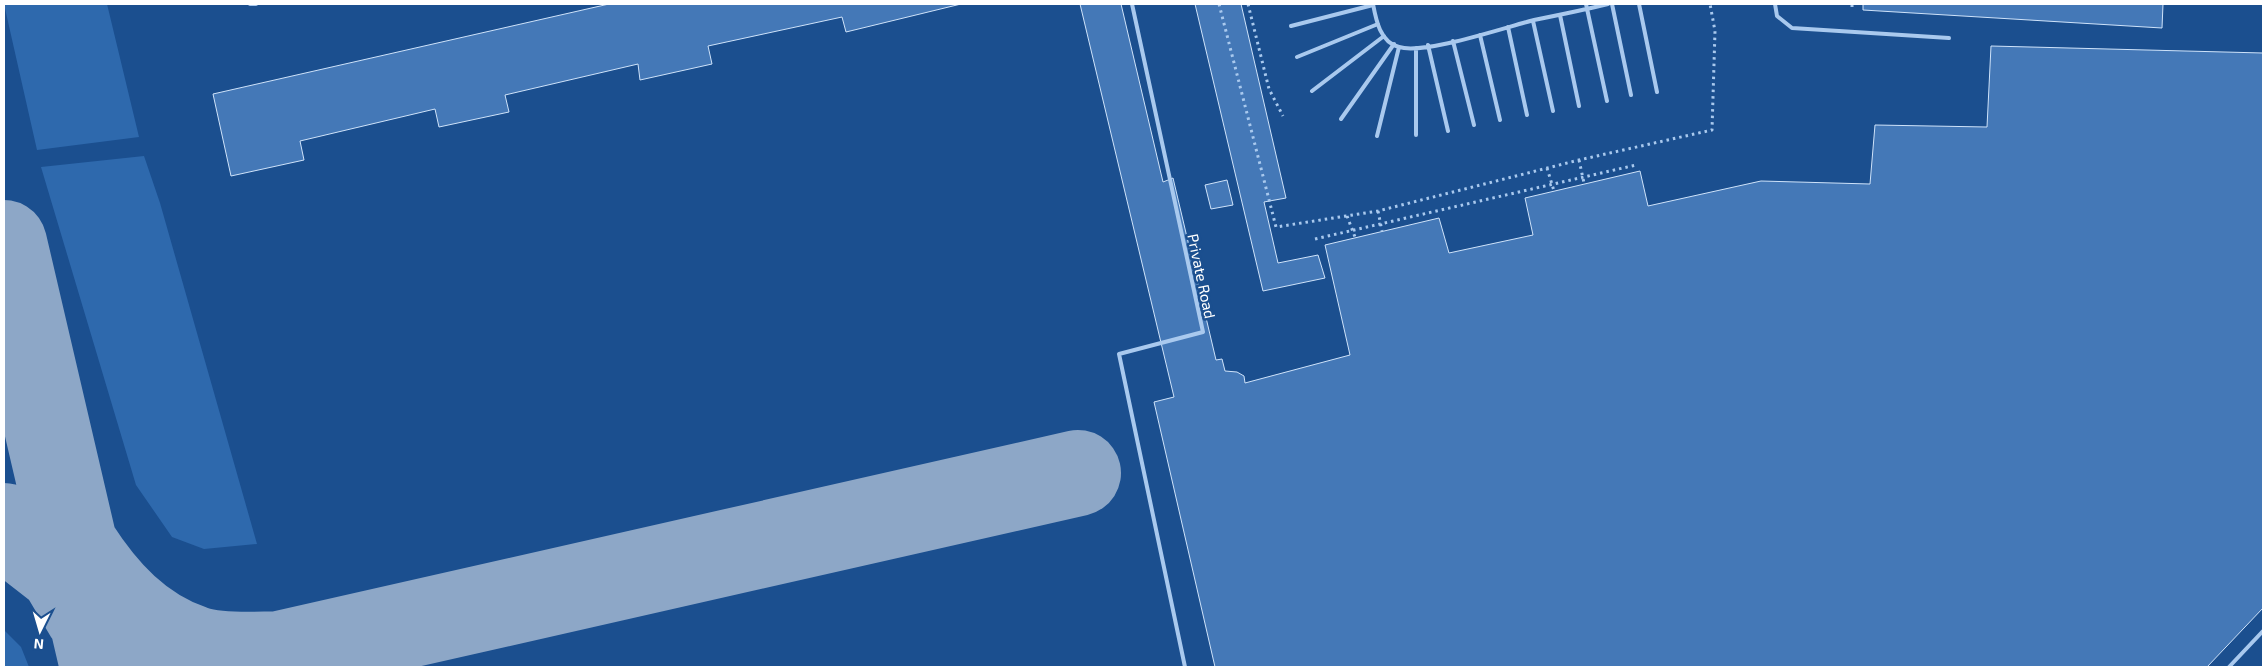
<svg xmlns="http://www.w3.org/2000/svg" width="2267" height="671" viewBox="0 0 2267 671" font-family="'Exo 2',sans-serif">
<rect width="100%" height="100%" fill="#1b4f8f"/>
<path fill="#2e69ad" d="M4,4h103l32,133 -102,13z
M144,156l16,47 97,341 -53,5 -32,-12 -36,-52 -95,-318z
M4,630l17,17 8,20h-25z"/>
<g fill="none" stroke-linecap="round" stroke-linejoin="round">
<path stroke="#8da7c7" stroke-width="86" d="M4,243l99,424
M4,526l58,45 26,44
M76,547c29,45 64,83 116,101 24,9 62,7 88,6
M248,667l32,-13 798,-181"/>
</g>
<path fill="#4478b7" stroke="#cfe3fa" d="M609,4h352l-115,28 -4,-15 -134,29 4,18 -72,16 -2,-16 -133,31 4,17 -70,15 -4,-18 -135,32 4,19 -73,16 -18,-82z
M1080,4h41l42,178 10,-4 43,182 6,-1 3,12 12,1 7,4 1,7 105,-28 -25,-110 114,-27 10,35 84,-18 -8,-37 115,-27 8,35 113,-25 109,3 5,-59 112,2 4,-81 272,7v555l-56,59h-992l-61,-265 20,-5z
M1195,4h46l45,194 -22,4 14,61 40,-8 7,23 -62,13z
M1863,4h300l-1,24 -299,-18z
M1227,180l6,25 -22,4 -6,-24z"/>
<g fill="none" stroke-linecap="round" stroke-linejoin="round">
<path stroke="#a9c9ee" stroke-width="3" stroke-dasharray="2.5 4" stroke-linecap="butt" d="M1219,4l57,223 102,-16 201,-51 133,-30 3,-99 -5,-27
M1248,4l21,85 14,27
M1852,7v-3
M1579,160l5,23
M1547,168l7,23
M1378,211l4,20
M1347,216l8,21
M1315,239l321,-74"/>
<path stroke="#a9c9ee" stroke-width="4" d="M250,4h6
M1132,4l71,328 -84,22 66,313
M1373,4c3,16 7,38 26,43 25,8 107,-20 135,-27 25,-5 50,-10 74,-16
M1586,4l21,97
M1612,4l19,91
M1639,4l18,88
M1775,4l2,12 15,12 157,10
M1560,15l19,91
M1533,21l20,90
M1291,26l82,-21
M1508,27l19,88
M1480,35l20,85
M1453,41l21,84
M1428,45l20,86
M1416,48v87
M1297,57l81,-33
M1312,91l72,-55
M1341,119l53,-75
M1377,136l22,-89
M2229,667l34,-36"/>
</g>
<g text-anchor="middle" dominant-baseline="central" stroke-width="5" stroke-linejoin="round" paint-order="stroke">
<g font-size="15" fill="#fff" stroke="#1b4f8f">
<text transform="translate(1202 276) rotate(78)">Private Road</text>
</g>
</g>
<rect width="2267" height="671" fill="none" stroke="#ffffff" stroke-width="10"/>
<g transform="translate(40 631) rotate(185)" stroke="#1b4f8f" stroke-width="4" paint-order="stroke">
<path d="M0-4L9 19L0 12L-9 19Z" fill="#ffffff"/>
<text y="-8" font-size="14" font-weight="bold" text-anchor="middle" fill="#ffffff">N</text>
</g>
</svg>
